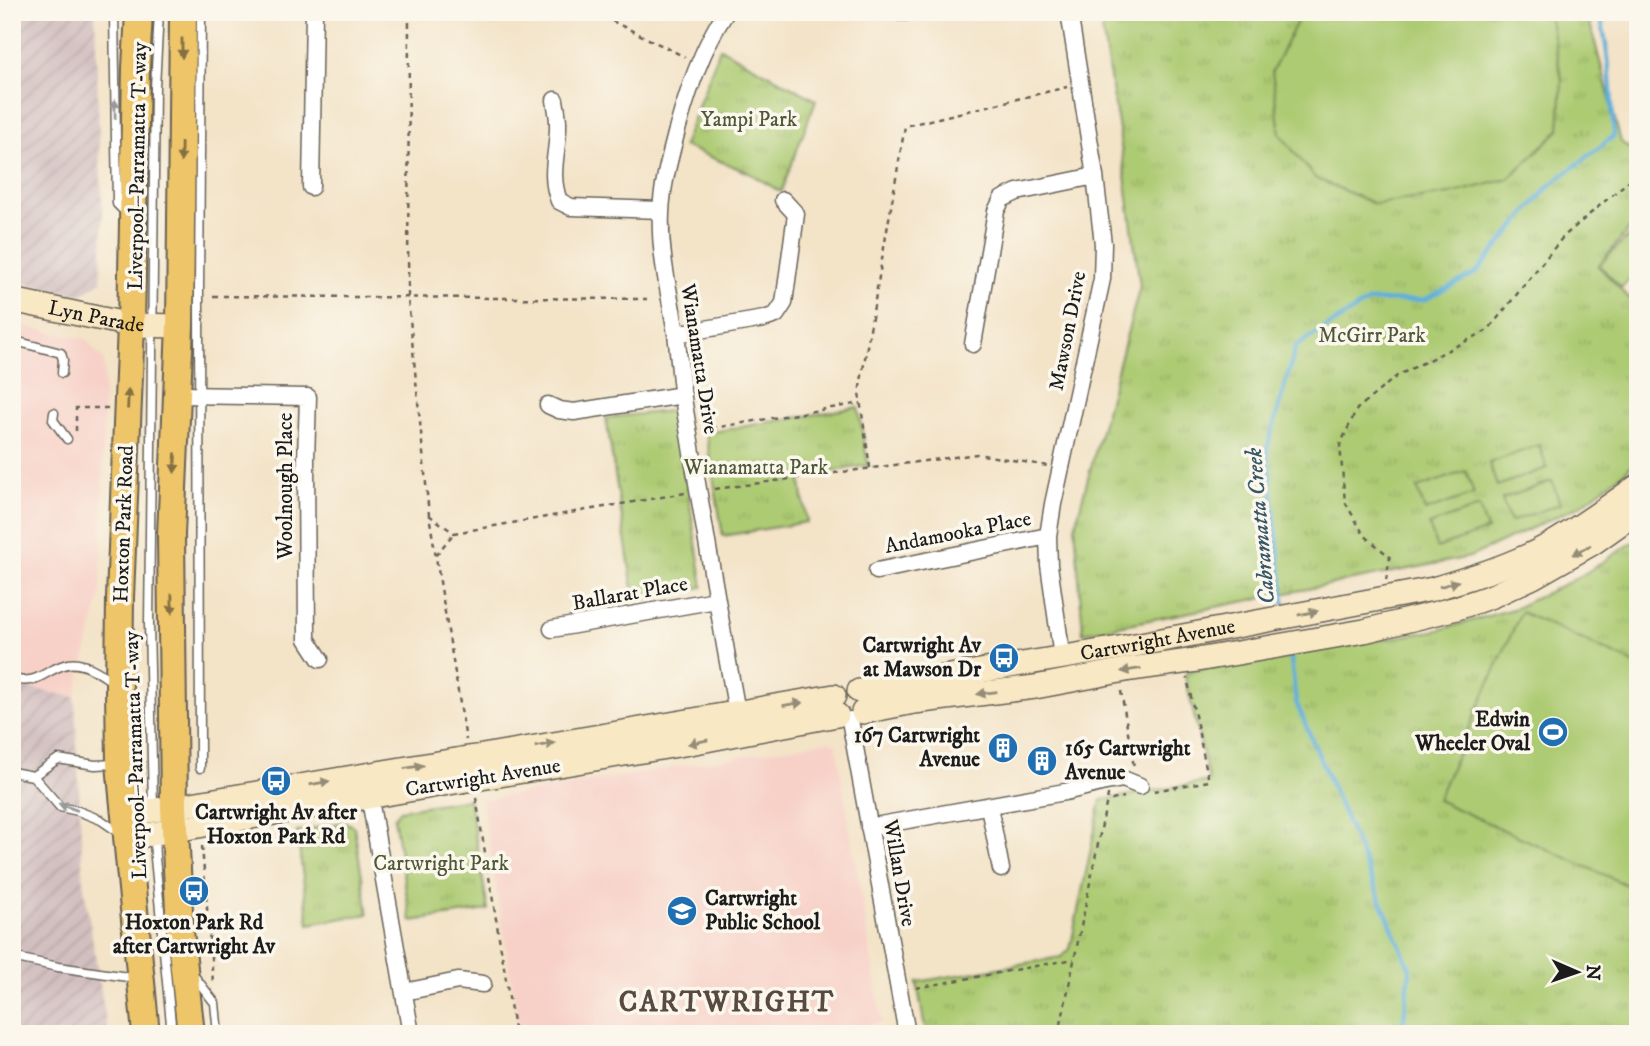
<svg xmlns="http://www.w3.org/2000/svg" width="1650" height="1046" viewBox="0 0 1650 1046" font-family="'IM FELL DW Pica',serif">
<defs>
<pattern id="industrial-furrows" width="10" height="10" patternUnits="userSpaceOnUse" patternTransform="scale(1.75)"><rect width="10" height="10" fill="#d2bfc0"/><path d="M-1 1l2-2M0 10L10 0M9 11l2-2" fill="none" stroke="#b4a4a4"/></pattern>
<pattern id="park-tufts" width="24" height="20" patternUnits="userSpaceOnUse" patternTransform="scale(1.75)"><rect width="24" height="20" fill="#adcb73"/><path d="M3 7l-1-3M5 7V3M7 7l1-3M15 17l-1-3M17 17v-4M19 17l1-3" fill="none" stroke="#94ae63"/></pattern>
</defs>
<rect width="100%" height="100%" fill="#fbf7ec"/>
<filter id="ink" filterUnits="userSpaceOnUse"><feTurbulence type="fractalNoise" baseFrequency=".0143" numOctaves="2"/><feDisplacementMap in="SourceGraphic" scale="14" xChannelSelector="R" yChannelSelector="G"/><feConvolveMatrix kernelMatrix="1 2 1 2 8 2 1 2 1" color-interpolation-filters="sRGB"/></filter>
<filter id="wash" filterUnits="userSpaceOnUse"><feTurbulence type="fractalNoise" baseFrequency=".00686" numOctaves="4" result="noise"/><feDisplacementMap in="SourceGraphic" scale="28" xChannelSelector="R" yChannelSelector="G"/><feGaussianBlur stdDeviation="1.57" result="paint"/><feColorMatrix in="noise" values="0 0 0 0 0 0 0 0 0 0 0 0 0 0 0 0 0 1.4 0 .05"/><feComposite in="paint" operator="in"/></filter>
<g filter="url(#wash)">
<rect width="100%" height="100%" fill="#f3e3c7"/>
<path fill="#f7d1c8" d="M12,324l73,15 19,21 -3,233 -26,104 -63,-12z
M828,741l8,3 46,278 -71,12h-291l-38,-234z"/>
<path fill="url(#industrial-furrows)" d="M12,12h83l5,152 3,52 -2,65 -20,14 -69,-14z
M12,685l63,12 8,184 25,153h-96z"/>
<path fill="url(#park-tufts)" stroke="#647448" stroke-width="2" d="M1099,12h488l34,130 17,13v64l-40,47 40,41v8l-9,22 9,5v116l-12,13 -45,34 -111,52 -387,76 -8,-107 65,-240 -22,-162z
M720,48l96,52 -35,92 -34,-20 -64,-26z
M858,407l10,58 -68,12 7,45 -84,14 -17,-103z
M675,410l28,177 -68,14 -29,-183z
M1638,539v495h-712l-9,-52 144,-25 9,-8 31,-149 108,-19 -24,-105 1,-4 253,-42 77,-22 65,-32z
M469,799l19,111 -77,11 -17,-103 6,-8z
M345,822l9,5 14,87 -59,10 -12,-92z"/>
<path fill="#adcb73" stroke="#647448" stroke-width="2" d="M1302,12h239l9,8 12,60 -3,50 -51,49 -58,15 -75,10 -60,-26 -35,-44 -8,-63z
M1638,227v44l-17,17 -22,-23z
M1539,445l8,23 -50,18 -8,-23z
M1466,471l8,23 -49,17 -8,-23z
M1552,481l8,23 -50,18 -8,-23z
M1479,507l8,23 -50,18 -8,-23z
M1521,612l117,53v225l-201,-90z"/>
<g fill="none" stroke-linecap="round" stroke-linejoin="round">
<path stroke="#5fafd9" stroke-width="4.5" d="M1285,611l-18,-162 29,-103 73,-45 55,-1 52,-27 72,-86 66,-51c-3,-41 -4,-84 -15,-124
M1290,651l6,51 114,267 -8,65"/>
</g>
</g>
<g filter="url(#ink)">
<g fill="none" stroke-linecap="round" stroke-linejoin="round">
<g stroke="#676258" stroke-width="11">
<path id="lane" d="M114,12l3,192 11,11
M12,342h7l42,11 2,7 -1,13
M54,413l-1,7 14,19
M12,679c26,6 30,-7 52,-14 17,-6 37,8 50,18
M117,764l-22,1 -37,-6 -25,17 27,31 18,4 23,9 19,13
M200,768l-1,-475 2,-281
M12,772l21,4
M153,807l-4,-183 6,-537 4,-75
M154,834l1,24 17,176
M12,957l46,10 77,11
M194,976l21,27 3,31"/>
</g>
<g stroke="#676258" stroke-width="19">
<path id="street" d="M726,12c-24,36 -37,76 -49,118 -7,27 -15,55 -16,83 -2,41 9,81 15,121 3,21 4,43 7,64 17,105 35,210 54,314l7,8
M899,12h8
M555,100c1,7 3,15 3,23 1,28 -10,49 1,78l12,6 90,3
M311,187l3,-175
M676,334l88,-15 12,-4 8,-12 12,-89 -13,-14
M973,344l23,-133 6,-12 15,-7 78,-16
M178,395l130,2 -2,62 1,180 13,20
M548,405l11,5 15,2 109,-17
M877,571l171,-35
M552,629l164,-29
M1062,657l-13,-92 -1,-29 5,-32 49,-225 1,-35 -8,-68 -26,-164
M850,720l57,314
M368,788l43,246
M989,806l12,63
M869,827l196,-35 36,-9 22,-4 17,7
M404,992l54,-11 25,3"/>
</g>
<g stroke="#676258" stroke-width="26">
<g id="secondary">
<path id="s1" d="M12,300l119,25 49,1"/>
<path id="s2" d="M859,691l260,-43 314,-59c40,-12 83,-25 120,-46 29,-17 57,-38 85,-57"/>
<path d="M863,712l51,-10 121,-15 96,-18 66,-9 167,-29 93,-23 35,-12 41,-19 60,-34 45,-32"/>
<path d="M477,757l357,-61"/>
<path d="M481,778l209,-35 147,-28"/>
<path d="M125,815l337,-56"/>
<path d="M128,838l333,-57"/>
</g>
</g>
<g stroke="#676258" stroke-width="30">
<path id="primary" d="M139,12l-3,56 -5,257 -11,273 -1,89 1,77 26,270
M183,12l-3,314 -9,209 3,272 6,124 11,103"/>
</g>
<path stroke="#676258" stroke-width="2.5" stroke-dasharray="5 5" stroke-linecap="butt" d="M409,12l-1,286 21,217 37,225
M594,12l91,45
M213,296l434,3
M702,430l159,-27
M76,431v-23h32
M870,468l-11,-75 46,-267 162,-39
M715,489l262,-35 71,12
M429,515l25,18 231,-40
M436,555l18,-22
M1386,580l4,-23 -26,-22 -19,-33 -5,-57 17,-36 40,-33 91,-46 75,-93 75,-64
M1121,691l13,76
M1154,791l55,-10 -22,-103
M476,798l39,236
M202,846l11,136
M916,988l158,-29
M1059,1034l49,-239 4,5 12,-3"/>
<use href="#lane" stroke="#fff" stroke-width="8"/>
<use href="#street" stroke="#fff" stroke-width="16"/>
<use href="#secondary" stroke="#f8e8c3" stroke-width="23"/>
<use href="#primary" stroke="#eec569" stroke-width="26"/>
<g stroke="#676258" stroke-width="26" stroke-linecap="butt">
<path id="secondary-bridge" d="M462,759l15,-2
M461,781l20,-3"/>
</g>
<use href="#secondary-bridge" stroke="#f8e8c3" stroke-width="23"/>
</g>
<defs><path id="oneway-solid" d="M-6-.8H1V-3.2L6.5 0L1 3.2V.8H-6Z" transform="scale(1.75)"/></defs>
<g fill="#857042">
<use href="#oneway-solid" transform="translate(182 48) rotate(90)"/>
<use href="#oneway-solid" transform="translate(181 152) rotate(91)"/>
<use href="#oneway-solid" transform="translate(128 399) rotate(-88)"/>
<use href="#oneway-solid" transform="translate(175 463) rotate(93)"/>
<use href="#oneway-solid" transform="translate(172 604) rotate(89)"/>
</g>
<g fill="#999">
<use href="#oneway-solid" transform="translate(115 109) rotate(-91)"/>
<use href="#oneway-solid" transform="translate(68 807) rotate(-160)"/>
</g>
<g fill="#958c78">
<use href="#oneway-solid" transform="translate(1582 550) rotate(151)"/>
<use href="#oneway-solid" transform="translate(1449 584) rotate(-16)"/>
<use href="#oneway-solid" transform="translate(1308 613) rotate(-11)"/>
<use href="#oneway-solid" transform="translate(1131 670) rotate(171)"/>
<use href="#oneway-solid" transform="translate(987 693) rotate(173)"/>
<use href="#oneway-solid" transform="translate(793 704) rotate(-9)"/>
<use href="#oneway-solid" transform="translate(698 742) rotate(169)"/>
<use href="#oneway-solid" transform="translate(545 745) rotate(-10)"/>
<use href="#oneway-solid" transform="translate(414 767) rotate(-9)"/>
<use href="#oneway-solid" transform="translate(320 783) rotate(-10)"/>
</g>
</g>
<defs>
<g id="bus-disc" transform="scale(1.575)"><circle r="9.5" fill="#1f6fb2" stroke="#fbf7ec"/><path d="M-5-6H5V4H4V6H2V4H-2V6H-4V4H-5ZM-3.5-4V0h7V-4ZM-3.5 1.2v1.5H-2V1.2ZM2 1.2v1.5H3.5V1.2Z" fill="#fff"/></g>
<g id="stadium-disc" transform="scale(1.575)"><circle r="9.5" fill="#1f6fb2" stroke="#fbf7ec"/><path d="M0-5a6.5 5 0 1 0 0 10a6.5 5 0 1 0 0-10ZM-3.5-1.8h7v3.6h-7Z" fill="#fff"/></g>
<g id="building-disc" transform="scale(1.575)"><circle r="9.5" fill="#1f6fb2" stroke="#fbf7ec"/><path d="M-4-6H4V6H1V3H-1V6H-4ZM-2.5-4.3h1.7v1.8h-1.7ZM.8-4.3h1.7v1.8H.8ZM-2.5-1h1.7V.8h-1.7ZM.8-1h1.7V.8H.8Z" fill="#fff"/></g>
<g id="school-disc" transform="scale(1.575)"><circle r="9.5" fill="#1f6fb2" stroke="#fbf7ec"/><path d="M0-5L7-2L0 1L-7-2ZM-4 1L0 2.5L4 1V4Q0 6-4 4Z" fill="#fff"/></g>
</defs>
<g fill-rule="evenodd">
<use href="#bus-disc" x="1004" y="658"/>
<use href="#stadium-disc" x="1553" y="732"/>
<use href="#building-disc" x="1003" y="748"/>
<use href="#building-disc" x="1042" y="761"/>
<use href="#bus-disc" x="276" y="781"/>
<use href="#bus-disc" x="194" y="891"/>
<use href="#school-disc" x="682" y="911"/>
</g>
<g text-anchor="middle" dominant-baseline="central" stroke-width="7" stroke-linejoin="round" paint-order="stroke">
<g font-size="21" fill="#4f593a" stroke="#fbf7ec">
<text x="749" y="120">Yampi Park</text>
<text x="1372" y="336">McGirr Park</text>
<text x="756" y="468">Wianamatta Park</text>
<text x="441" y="864">Cartwright Park</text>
</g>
<g font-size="21" fill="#1c1c1c" stroke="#fbf7ec">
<text transform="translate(138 166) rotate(-89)">Liverpool–Parramatta T-way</text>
<text stroke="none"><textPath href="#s1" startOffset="86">Lyn Parade</textPath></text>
<text transform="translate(1068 331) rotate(-79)">Mawson Drive</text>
<text transform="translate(699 359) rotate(81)">Wianamatta Drive</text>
<text transform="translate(286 486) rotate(-90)">Woolnough Place</text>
<text transform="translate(124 524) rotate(-88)">Hoxton Park Road</text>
<text transform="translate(958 533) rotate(-11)">Andamooka Place</text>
<text transform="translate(630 594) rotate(-10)">Ballarat Place</text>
<text stroke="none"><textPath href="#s2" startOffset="303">Cartwright Avenue</textPath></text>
<text transform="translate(136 755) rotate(-92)">Liverpool–Parramatta T-way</text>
<text transform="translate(483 778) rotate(-9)">Cartwright Avenue</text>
<text transform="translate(899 873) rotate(80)">Willan Drive</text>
</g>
<g font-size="21" font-weight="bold" fill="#1c1c1c" stroke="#fbf7ec" text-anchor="end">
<text x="981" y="646">Cartwright Av<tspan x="981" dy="24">at Mawson Dr</tspan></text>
<text x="1530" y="720">Edwin<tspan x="1530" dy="24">Wheeler Oval</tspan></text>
<text x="980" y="736">167 Cartwright<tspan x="980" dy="24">Avenue</tspan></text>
<text x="1065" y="749" text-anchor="start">165 Cartwright<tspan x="1065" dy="24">Avenue</tspan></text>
<text x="276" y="813" text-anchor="middle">Cartwright Av after<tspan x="276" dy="24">Hoxton Park Rd</tspan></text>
<text x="705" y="899" text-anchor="start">Cartwright<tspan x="705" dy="24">Public School</tspan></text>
<text x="194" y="923" text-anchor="middle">Hoxton Park Rd<tspan x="194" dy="24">after Cartwright Av</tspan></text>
</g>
<g font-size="23" font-style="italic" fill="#375768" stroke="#fbf7ec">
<text transform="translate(1261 526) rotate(-95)">Cabramatta Creek</text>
</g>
<g font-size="28" font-weight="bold" letter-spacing="2" fill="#584941" stroke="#fbf7ec">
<text x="727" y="1002">CARTWRIGHT</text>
</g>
</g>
<rect width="1650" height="1046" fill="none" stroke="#fbf7ec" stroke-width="42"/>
<g transform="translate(1577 972) rotate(92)" stroke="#fbf7ec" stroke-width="5" paint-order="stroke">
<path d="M0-5L12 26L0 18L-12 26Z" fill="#1c1c1c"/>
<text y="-10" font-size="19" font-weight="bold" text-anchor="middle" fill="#1c1c1c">N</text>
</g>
</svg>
